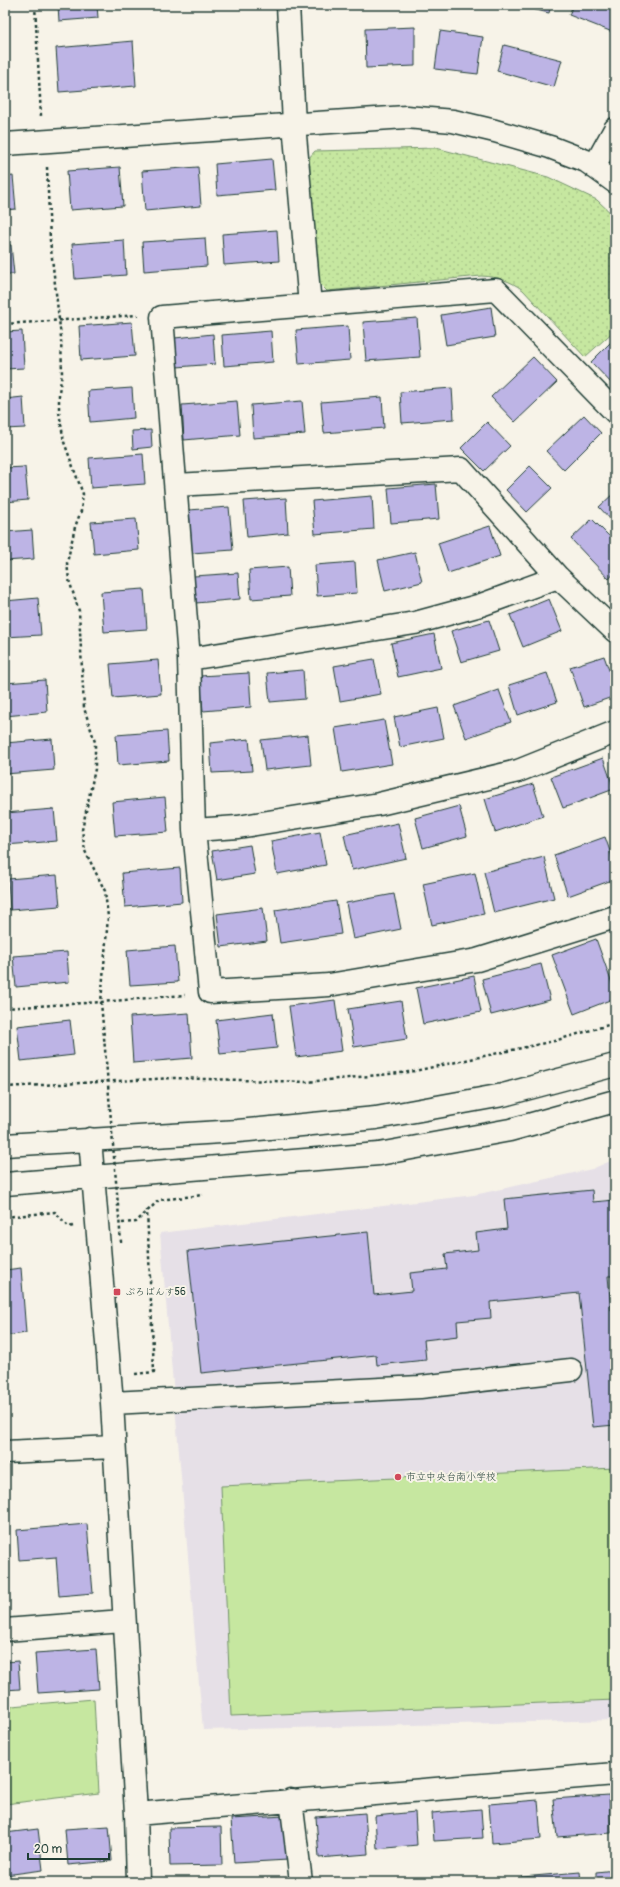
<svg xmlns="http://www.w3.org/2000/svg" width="620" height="1887" viewBox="0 0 620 1887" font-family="Pangolin,'Klee One',sans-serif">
<defs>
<pattern id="park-dots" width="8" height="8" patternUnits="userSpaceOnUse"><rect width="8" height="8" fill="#c6e7a0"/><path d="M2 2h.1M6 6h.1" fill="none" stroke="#aac78a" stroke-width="1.8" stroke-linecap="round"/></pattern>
</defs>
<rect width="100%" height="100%" fill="#f7f3e8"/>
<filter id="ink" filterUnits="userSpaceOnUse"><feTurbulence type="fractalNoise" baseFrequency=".025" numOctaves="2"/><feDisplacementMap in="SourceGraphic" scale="8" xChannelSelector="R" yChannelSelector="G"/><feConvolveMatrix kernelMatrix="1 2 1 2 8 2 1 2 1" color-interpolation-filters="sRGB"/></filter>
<g filter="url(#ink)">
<path fill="#e6e0e7" d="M615,1159v561l-412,10 -43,-497 314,-38 118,-26z"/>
<path fill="#c6e7a0" stroke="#72926a" d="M615,1468v232l-384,16 -10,-230z
M94,1699l5,94 -94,11v-78l7,-20z"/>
<path fill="url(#park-dots)" stroke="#72926a" d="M436,148l112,29 49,23 18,17v113l-30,27 -62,-67c-14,-10 -25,-13 -42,-14l-154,15 -12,-12 -7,-120 7,-8z"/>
<path fill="#bdb4e5" stroke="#1f3d34" d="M58,5h39l1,13 -39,3z
M515,5h36l-2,8z
M573,5h42v28l-46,-18z
M415,27v39l-49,2 -1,-39z
M440,31l43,6 -5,37 -43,-5z
M133,41l3,45 -77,6 -3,-44z
M504,45l58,15 -8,27 -57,-16z
M272,159l3,31 -58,5 -2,-31z
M120,167l3,39 -53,4 -3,-39z
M198,167l3,39 -56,5 -3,-40z
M13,176l3,33 -11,1v-33z
M277,230l2,31 -55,4 -2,-31z
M205,238l2,28 -63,5 -2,-29z
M124,240l2,35 -51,4 -3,-35z
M5,245h6l3,29h-9z
M491,307l4,30 -49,8 -5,-30z
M417,318l3,39 -54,4 -3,-39z
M132,322l3,34 -54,4 -2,-34z
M348,326l2,34 -51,4 -3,-34z
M22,331l2,37 -19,1v-37z
M271,331l2,31 -49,4 -2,-31z
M213,334l2,30 -38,3 -2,-29z
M615,338v49l-24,-25z
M533,357l24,25 -42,40 -24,-25z
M132,388l2,30 -44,4 -2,-31z
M452,388l2,31 -52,4 -2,-31z
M23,397l2,31 -20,1v-30z
M382,397l2,31 -60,5 -3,-31z
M237,401l3,34 -56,5 -2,-35z
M302,401l3,33 -52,4 -2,-33z
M584,415l17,18 -37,37 -18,-19z
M487,422l23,24 -26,25 -23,-23z
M151,430l1,17 -19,2 -1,-18z
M143,454l2,30 -54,4 -2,-30z
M530,466l22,22 -25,24 -21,-22z
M25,467l3,33 -23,2v-34z
M436,484l3,35 -48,4 -3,-35z
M615,492v32l-16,-17z
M372,496l2,33 -59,5 -3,-33z
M286,498l2,35 -41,4 -3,-36z
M229,507l4,43 -41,3 -3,-43z
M136,519l3,31 -45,4 -3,-32z
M592,519l23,23v30l-6,7 -38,-40z
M490,526l10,30 -52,17 -10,-30z
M32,530l2,29 -29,2v-29z
M415,552l7,30 -37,9 -7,-31z
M355,562l2,31 -40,3 -2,-31z
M288,567l2,29 -39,3 -2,-29z
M238,573l2,26 -44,4 -2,-27z
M144,589l3,40 -43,3 -3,-40z
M38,598l3,37 -36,2v-36z
M549,599l13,32 -39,16 -13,-32z
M489,620l10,31 -38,11 -10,-31z
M434,634l7,34 -43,9 -7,-34z
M604,656l11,31v9l-31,11 -14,-40z
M374,659l7,35 -41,7 -6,-35z
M158,660l3,34 -48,4 -3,-34z
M303,670l2,29 -35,3 -3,-29z
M249,673l2,34 -48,4 -3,-35z
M547,673l10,29 -39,13 -9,-30z
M45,680l2,32 -42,4v-33z
M499,690l12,32 -45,16 -12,-32z
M438,708l6,30 -44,9 -6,-30z
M384,720l8,44 -50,8 -7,-44z
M167,731l2,30 -51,4 -2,-30z
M308,735l3,30 -46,5 -4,-30z
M52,739l2,31 -49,4v-31z
M249,739l3,32 -40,2 -2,-30z
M603,758l11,31 -51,19 -12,-31z
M533,784l10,32 -48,16 -10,-33z
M165,797l3,35 -53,4 -3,-34z
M459,806l8,30 -44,12 -8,-30z
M54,809l3,32 -52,4v-32z
M398,823l8,35 -54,12 -8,-35z
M320,832l6,33 -49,9 -6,-33z
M605,837l10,28v14l-47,17 -14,-41z
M250,845l5,29 -38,6 -5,-29z
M544,857l10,41 -60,15 -10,-41z
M180,868l2,34 -57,5 -3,-34z
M475,873l9,41 -52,11 -9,-41z
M57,875l3,31 -50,4 -2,-31z
M394,894l7,35 -48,10 -7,-36z
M336,901l5,33 -61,9 -5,-33z
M263,908l4,33 -46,6 -4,-33z
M596,939l19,53v6l-41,16 -22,-59z
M175,946l3,36 -48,3 -3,-35z
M67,952l2,30 -53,5 -3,-31z
M541,964l9,36 -59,15 -9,-36z
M474,976l7,36 -58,12 -7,-36z
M335,1000l7,51 -46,6 -7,-51z
M401,1001l6,38 -53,8 -6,-38z
M189,1013l3,45 -59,5 -3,-46z
M273,1013l4,35 -57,6 -4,-34z
M70,1020l4,35 -53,6 -4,-35z
M592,1190l1,12 22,-2v76h-7l3,34h4v115l-22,2 -14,-134 -89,9 1,16 -34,3 1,15 -34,4 2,20 -49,5 -1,-10 -175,18 -13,-122 180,-19 6,63 38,-4 -2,-18 37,-4 -2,-15 33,-4 -2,-17 31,-4 -3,-30z
M21,1268l5,65 -21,3v-66z
M87,1524l6,69 -34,3 -3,-39 -37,3 -2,-30z
M96,1649l3,40 -61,4 -3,-40z
M18,1661l2,28 -15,1v-28z
M609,1795l2,38 -54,4 -4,-38z
M538,1800l3,39 -49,4 -3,-39z
M481,1809l2,29 -49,3 -2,-28z
M415,1812l2,33 -40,4 -2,-33z
M365,1813l3,41 -49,4 -3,-41z
M285,1816l3,44 -54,3 -3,-44z
M109,1826l3,35 -44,4 -3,-36z
M221,1827l1,38 -52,1 -1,-38z
M38,1829l5,41 -38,5v-42z
M615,1870v12h-19v-10z
M580,1872l1,10h-58l-1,-5z
M500,1878v4h-47v-1z
M108,1880v2h-17z"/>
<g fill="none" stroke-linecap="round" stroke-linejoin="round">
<g stroke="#1f3d34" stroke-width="25">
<path id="minor" d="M288,5l6,119 16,181
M5,144l401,-27 47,4 42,10 55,16 36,14 29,21
M594,167l21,-38
M615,412l-119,-122 -334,27 27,342 5,171 16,162 119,-7 148,-25 138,-43
M176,485l285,-16 97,108 57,54
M189,659l226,-36 66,-18 77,-28
M194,830l44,-3 141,-23 139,-33 97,-39
M90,1139l22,264 24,411 2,68
M5,1145l233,-14 138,-13 127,-23 112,-30
M5,1184l374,-30 131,-24 105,-29
M112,1403l308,-16 151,-17
M5,1452l109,-5
M5,1630l118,-9
M291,1800l10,82
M136,1814l479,-40"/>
</g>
<path stroke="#1f3d34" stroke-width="2.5" stroke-dasharray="3 3" stroke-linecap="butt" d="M35,5l6,111
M47,167l3,73 11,97 1,37 -3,18v20l5,30 19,52 -2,17 -6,16 -8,36 2,17 10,31 5,97 11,34v27l-13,61 3,21 20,40 3,26 -7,85 9,106
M5,324l133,-9
M5,1008l96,-6 84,-7
M5,1087l168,-9 134,4 103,-10 144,-31 61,-18
M5,1217l50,-5 14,15 4,-1
M122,1223l14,-1 23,-22 44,-5
M135,1374l19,-2 -7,-162"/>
<use href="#minor" stroke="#f7f3e8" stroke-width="22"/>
<path stroke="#1f3d34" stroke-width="2.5" stroke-dasharray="3 3" stroke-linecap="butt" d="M110,1108l11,134"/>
</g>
</g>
<g fill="#d1495b" stroke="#f7f3e8" stroke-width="1.5">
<rect x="113" y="1288" width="8" height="8" rx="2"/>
<circle cx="398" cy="1477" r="4"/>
</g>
<g text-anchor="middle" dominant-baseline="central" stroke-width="4" stroke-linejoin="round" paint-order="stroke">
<g font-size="10" fill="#1f3d34" stroke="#f7f3e8" text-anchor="start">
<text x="125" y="1292">ぷろばんす56</text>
<text x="406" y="1477">市立中央台南小学校</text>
</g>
</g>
<rect width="620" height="1887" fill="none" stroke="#f7f3e8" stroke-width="20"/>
<rect x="10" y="10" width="600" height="1867" fill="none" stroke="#1f3d34" stroke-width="1.5" filter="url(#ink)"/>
<path d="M28 1853v6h81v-6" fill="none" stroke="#1f3d34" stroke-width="2"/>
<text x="34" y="1853" font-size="12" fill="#1f3d34" stroke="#f7f3e8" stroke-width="3" paint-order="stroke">20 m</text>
</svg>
